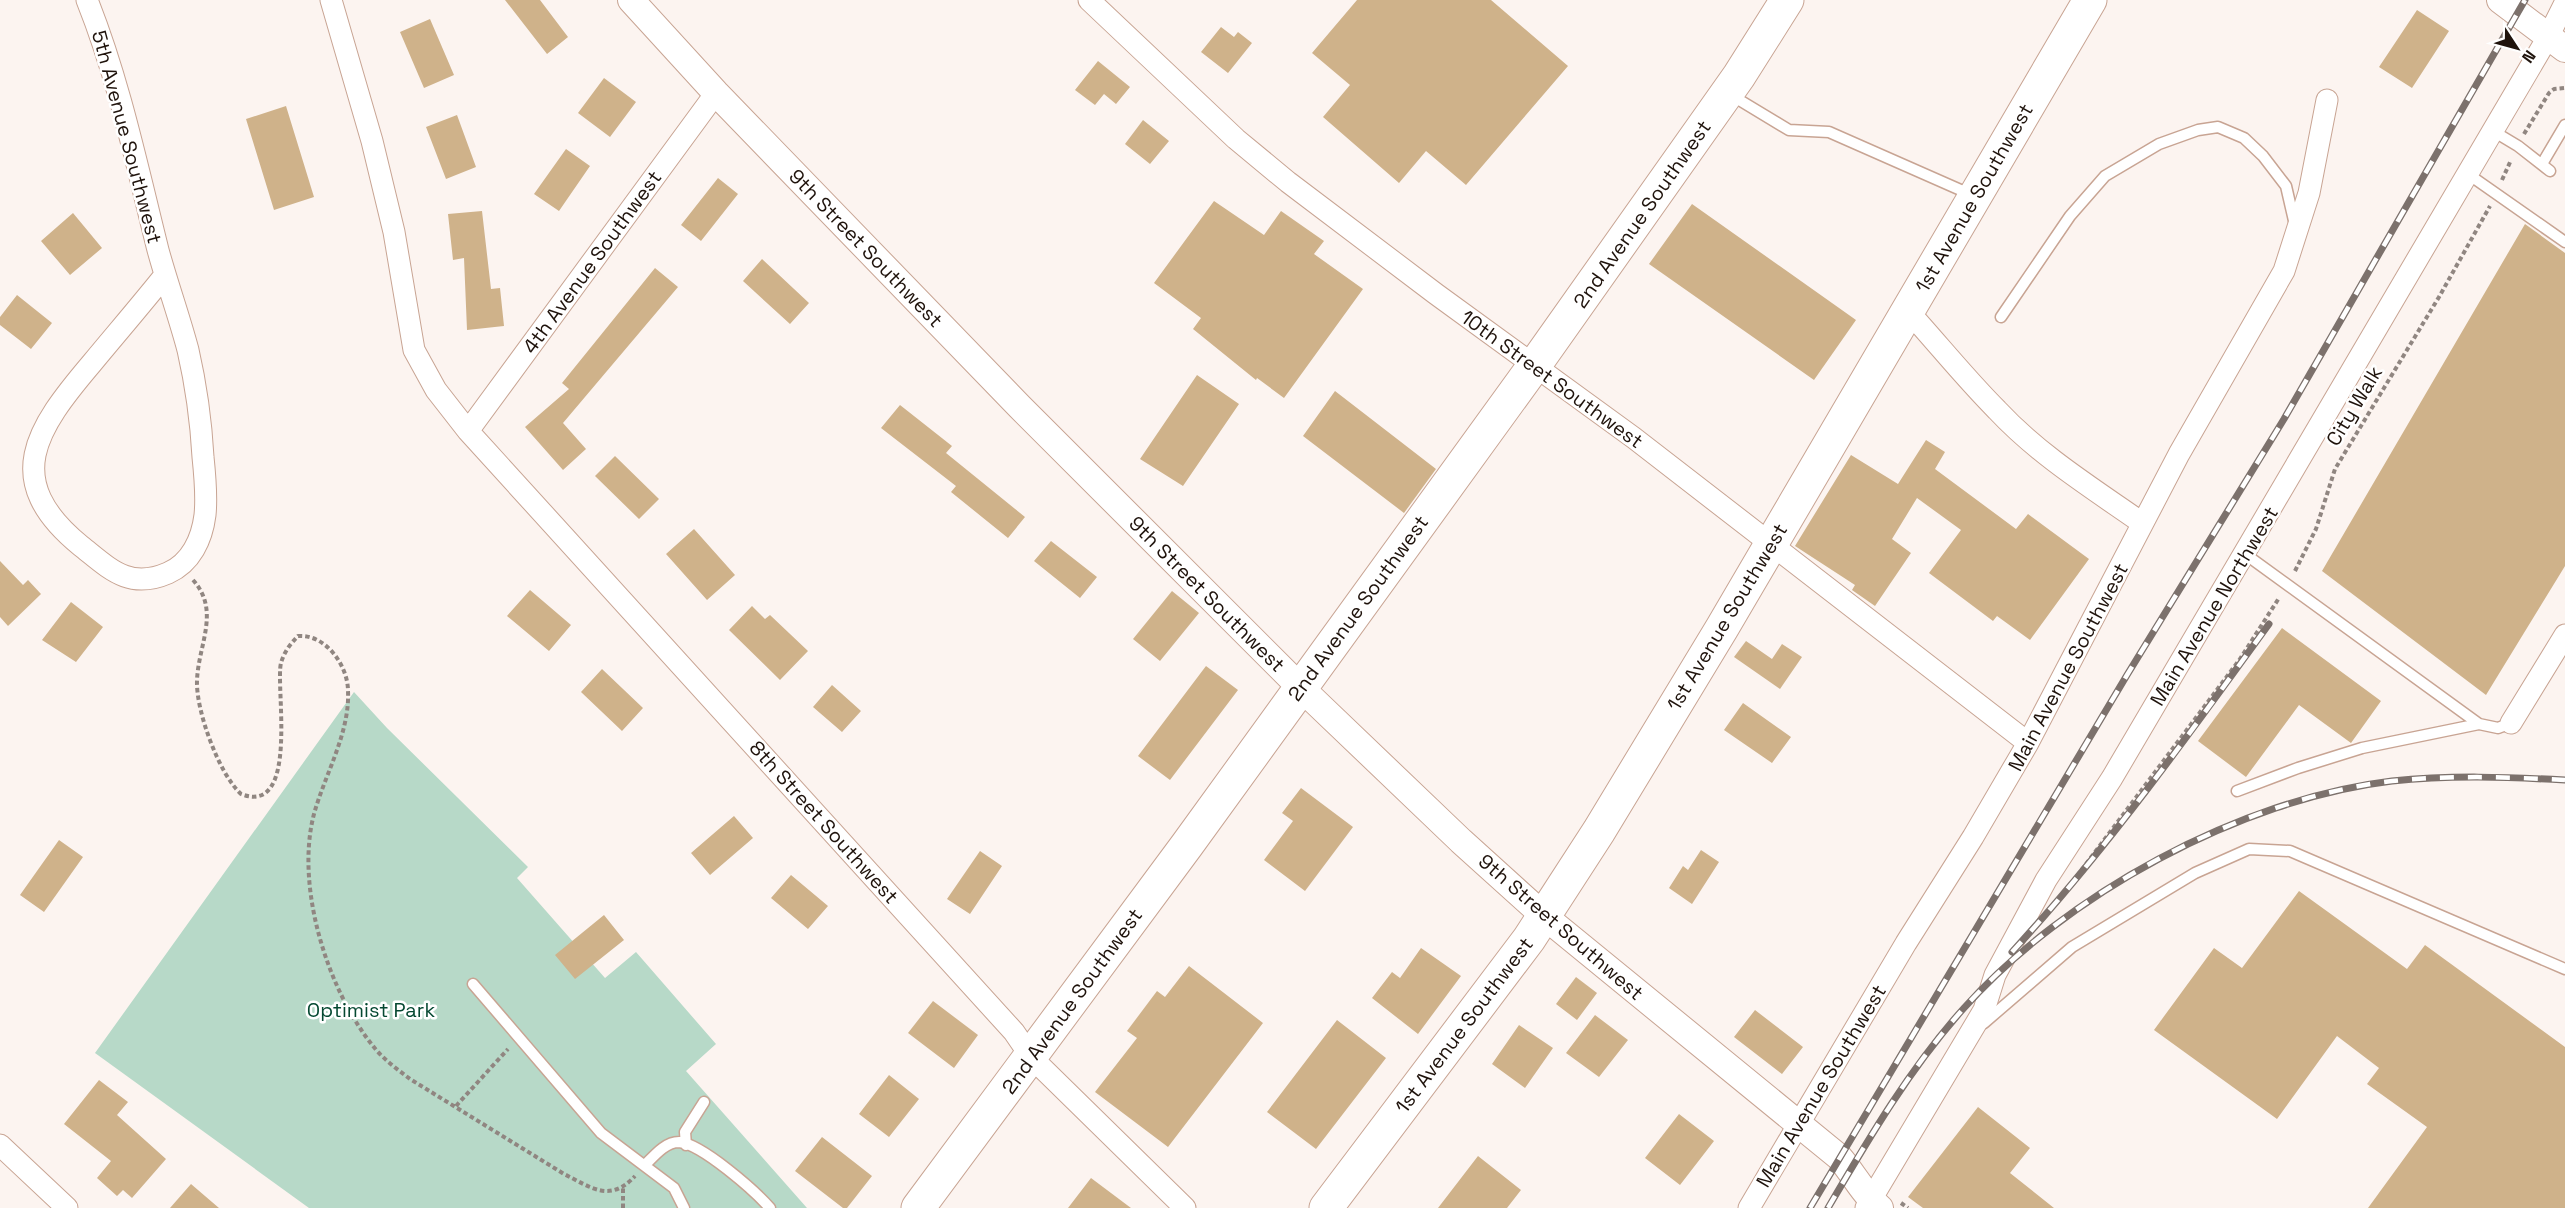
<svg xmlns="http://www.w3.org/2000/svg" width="2565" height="1208" viewBox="0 0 2565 1208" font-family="'Space Grotesk',sans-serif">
<rect width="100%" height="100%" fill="#fcf4f0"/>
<path fill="#b7d9c8" d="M354,692l33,36 141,139 -11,11 88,100 31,-26 80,92 -30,27 121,137h-498l-214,-155z"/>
<path fill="#cfb28a" d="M505,0h35l28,37 -21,17z
M1357,0h134l77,66 -102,119 -40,-34 -27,32 -76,-66 27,-32 -38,-32z
M2417,10l32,21 -37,57 -33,-21z
M430,19l24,56 -30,13 -24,-56z
M1221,27l13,10 4,-5 14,11 -24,30 -27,-21z
M1098,61l32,26 -14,17 -12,-10 -9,11 -20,-15z
M604,78l32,24 -26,35 -32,-24z
M286,106l28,91 -40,13 -28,-91z
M457,115l19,52 -30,12 -20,-52z
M1143,120l26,21 -19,23 -25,-20z
M566,149l24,17 -31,45 -25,-17z
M718,178l20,16 -37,47 -20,-16z
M1214,201l50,34 17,-24 43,30 -10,13 49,35 -79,109 -27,-20 -1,2 -63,-51 8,-11 -47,-35z
M1692,204l164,116 -42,60 -165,-116z
M482,211l9,78 9,-1 4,38 -37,4 -3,-72 -11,2 -5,-46z
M73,213l29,35 -32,27 -29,-34z
M2525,224l40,29v313l-79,129 -164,-124z
M762,259l47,44 -19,21 -47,-43z
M655,268l23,19 -115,136 23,26 -23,21 -38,-43 44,-38 -7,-6z
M17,295l35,28 -21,26 -31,-24v-8z
M1197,375l42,29 -56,82 -43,-27z
M1335,391l101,78 -32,44 -101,-77z
M900,405l52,41 -6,7 79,64 -17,21 -57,-46 5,-6 -75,-58z
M1926,440l19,12 -10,17 81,60 12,-15 61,45 -59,81 -33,-24 -4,5 -64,-48 32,-43 -44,-32 -25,41 19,14 -36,53 -23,-16 3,-5 -60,-39 56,-91 47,29z
M615,456l44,43 -20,20 -44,-43z
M694,529l41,46 -28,25 -41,-46z
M1051,541l46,36 -17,21 -46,-37z
M0,561l23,24 5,-5 13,14 -33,32 -8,-9z
M530,590l41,35 -22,26 -42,-35z
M1172,591l27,22 -39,48 -27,-22z
M71,602l32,25 -27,35 -34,-22z
M752,606l13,13 5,-4 38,36 -28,29 -51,-50z
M2282,628l99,73 -30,42 -52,-38 -53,72 -48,-36z
M1746,641l26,18 10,-15 20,13 -22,32 -46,-32z
M1206,666l32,24 -68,90 -32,-24z
M602,669l41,39 -21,23 -41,-39z
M832,685l29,26 -19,21 -29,-25z
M1743,703l48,34 -19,26 -48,-33z
M1301,788l52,39 -48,64 -41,-31 29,-39 -11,-8z
M734,816l19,22 -43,37 -19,-22z
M59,840l24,17 -39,55 -24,-17z
M1701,850l18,12 -27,42 -23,-16 14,-22 5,4z
M980,851l22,15 -32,48 -23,-15z
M791,875l37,31 -20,23 -37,-31z
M2299,891l108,78 18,-24 140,102v161h-197l59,-81 -60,-43 12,-16 -42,-32 -60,83 -123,-89 60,-82 28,20z
M604,915l20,25 -49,39 -20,-24z
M1421,948l40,28 -43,58 -46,-36 20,-26 8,6z
M1189,966l74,57 -95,124 -73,-55 42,-54 -10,-7 30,-40 8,6z
M1576,977l21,16 -20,27 -21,-16z
M933,1001l45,34 -24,33 -46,-35z
M1755,1010l48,37 -21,27 -48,-37z
M1595,1015l33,25 -29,37 -33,-24z
M1337,1020l49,38 -70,91 -49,-37z
M1519,1025l34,23 -28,40 -33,-24z
M889,1075l30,24 -30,38 -30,-23z
M99,1080l29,22 -11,13 49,44 -34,39 -9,-8 -6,6 -20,-18 14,-17 -47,-37z
M1978,1107l52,41 -20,25 44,35h-131l-15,-11z
M1679,1114l35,27 -34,44 -35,-27z
M822,1137l50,39 -25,32h-4l-48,-37z
M1478,1156l43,34 -14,18h-69z
M1091,1178l40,30h-63z
M191,1184l28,24h-49z"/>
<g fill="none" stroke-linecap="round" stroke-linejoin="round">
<g stroke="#c8a493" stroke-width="13">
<path id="service" d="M1731,95l58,35 40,2 143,63
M2493,131l25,15 32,25
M2542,164l23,-39
M2468,174l97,68
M2001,317l69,-101 35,-40 54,-32 39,-14 20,-3 26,11 19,18 23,30 9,39
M2245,554l234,170 19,4 13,-5
M2237,791l61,-23 64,-20 117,-24
M473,984l128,149 73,55 10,20
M1984,1023l88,-76 123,-74 54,-24 41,2 275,118
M686,1145l-1,-13 19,-30
M645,1165c9,-9 20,-23 34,-23 23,2 76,49 91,66"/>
</g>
<g stroke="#c8a493" stroke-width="23">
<path id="minor" d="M87,0c32,80 50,166 71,250 9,33 21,66 30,100 8,35 13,71 15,107 2,19 4,39 2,58 -3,24 -14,48 -37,58 -39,17 -58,-4 -87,-27 -81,-66 -45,-117 11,-183 24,-29 49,-58 73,-88
M331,0l41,141 22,91 20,118 22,40 32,41 546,601 17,25 154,151
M1089,0l147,139 52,43 148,112 198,144 394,305
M1908,311c30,33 58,68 89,99 42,45 95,78 145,113
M468,431l248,-338
M2511,723l54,-88
M0,1145l67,63
M1749,1208l157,-265 67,-106 55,-94 151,-289 105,-183 25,-78 18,-93
M1866,1208l118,-198 11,-35 51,-95 66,-102 436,-741 17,-34"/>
</g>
<g stroke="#c8a493" stroke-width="28">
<path id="tertiary" d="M631,0l85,93 304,314 280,280 161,154 83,75 295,241c15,17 24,37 41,51
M2500,0l65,49"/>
</g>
<g stroke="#c8a493" stroke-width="35">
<path id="primary" d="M918,1208l269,-363 347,-479 205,-290 48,-76
M1326,1208l203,-269 70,-108 123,-203 368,-628"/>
</g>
<path stroke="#908681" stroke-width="4" stroke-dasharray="4.5 3" stroke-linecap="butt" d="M2524,134l25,-41 5,-4 11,-1
M2502,180l9,-20
M2295,571l21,-42 19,-60 104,-172 51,-91
M193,580c28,31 5,65 4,101 -1,30 22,93 44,113 59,23 34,-108 40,-131 3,-11 10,-20 17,-27 28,-2 50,30 50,55 2,42 -23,83 -34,123 -19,72 13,175 59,232 10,13 24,23 37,33l154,95c28,14 46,29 71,2
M2077,876l163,-217 39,-61
M456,1106l52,-57
M1901,1203l7,5
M623,1208v-20"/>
<use href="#service" stroke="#fff" stroke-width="10"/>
<use href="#minor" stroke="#fff" stroke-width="21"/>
<use href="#tertiary" stroke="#fff" stroke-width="26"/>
<use href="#primary" stroke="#fff" stroke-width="33"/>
<g stroke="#7c716c" stroke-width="7">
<path id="rail" d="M2012,952c93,-101 176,-216 257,-328
M1810,1208l317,-533 157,-256 241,-419
M1828,1208c41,-70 82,-140 136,-200 101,-113 276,-209 428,-227 58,-6 115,-4 173,-1"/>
</g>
<use href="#rail" stroke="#fff" stroke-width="4.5" stroke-dasharray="14" stroke-linecap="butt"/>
</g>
<g text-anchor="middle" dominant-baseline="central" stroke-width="5" stroke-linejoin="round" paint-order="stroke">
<g font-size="20" fill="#1f130c" stroke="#fff">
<text transform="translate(127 137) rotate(75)">5th Avenue Southwest</text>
<text transform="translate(1974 198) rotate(-60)">1st Avenue Southwest</text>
<text transform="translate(1642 214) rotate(-55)">2nd Avenue Southwest</text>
<text transform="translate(866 248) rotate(46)">9th Street Southwest</text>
<text transform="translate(592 262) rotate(-54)">4th Avenue Southwest</text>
<text transform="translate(1552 379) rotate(36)">10th Street Southwest</text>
<text transform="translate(2354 406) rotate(-59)">City Walk</text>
<text transform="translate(1207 594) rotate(45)">9th Street Southwest</text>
<text transform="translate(2214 606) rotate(-59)">Main Avenue Northwest</text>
<text transform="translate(1358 608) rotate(-54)">2nd Avenue Southwest</text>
<text transform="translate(1727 617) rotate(-59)">1st Avenue Southwest</text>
<text transform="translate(2068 667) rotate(-62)">Main Avenue Southwest</text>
<text transform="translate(824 822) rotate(48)">8th Street Southwest</text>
<text transform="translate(1561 927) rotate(41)">9th Street Southwest</text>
<text transform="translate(1072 1001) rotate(-54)">2nd Avenue Southwest</text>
<text transform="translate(1464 1025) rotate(-53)">1st Avenue Southwest</text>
<text transform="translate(1821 1086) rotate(-59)">Main Avenue Southwest</text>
</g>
<g font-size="20" fill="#054831" stroke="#fff">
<text x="371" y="1010">Optimist Park</text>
</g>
</g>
<g transform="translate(2517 48) rotate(126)" stroke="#ffffff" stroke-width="4.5" paint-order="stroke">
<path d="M0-4.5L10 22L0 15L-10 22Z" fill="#1f130c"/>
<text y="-9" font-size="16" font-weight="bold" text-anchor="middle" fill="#1f130c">N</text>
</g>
</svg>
